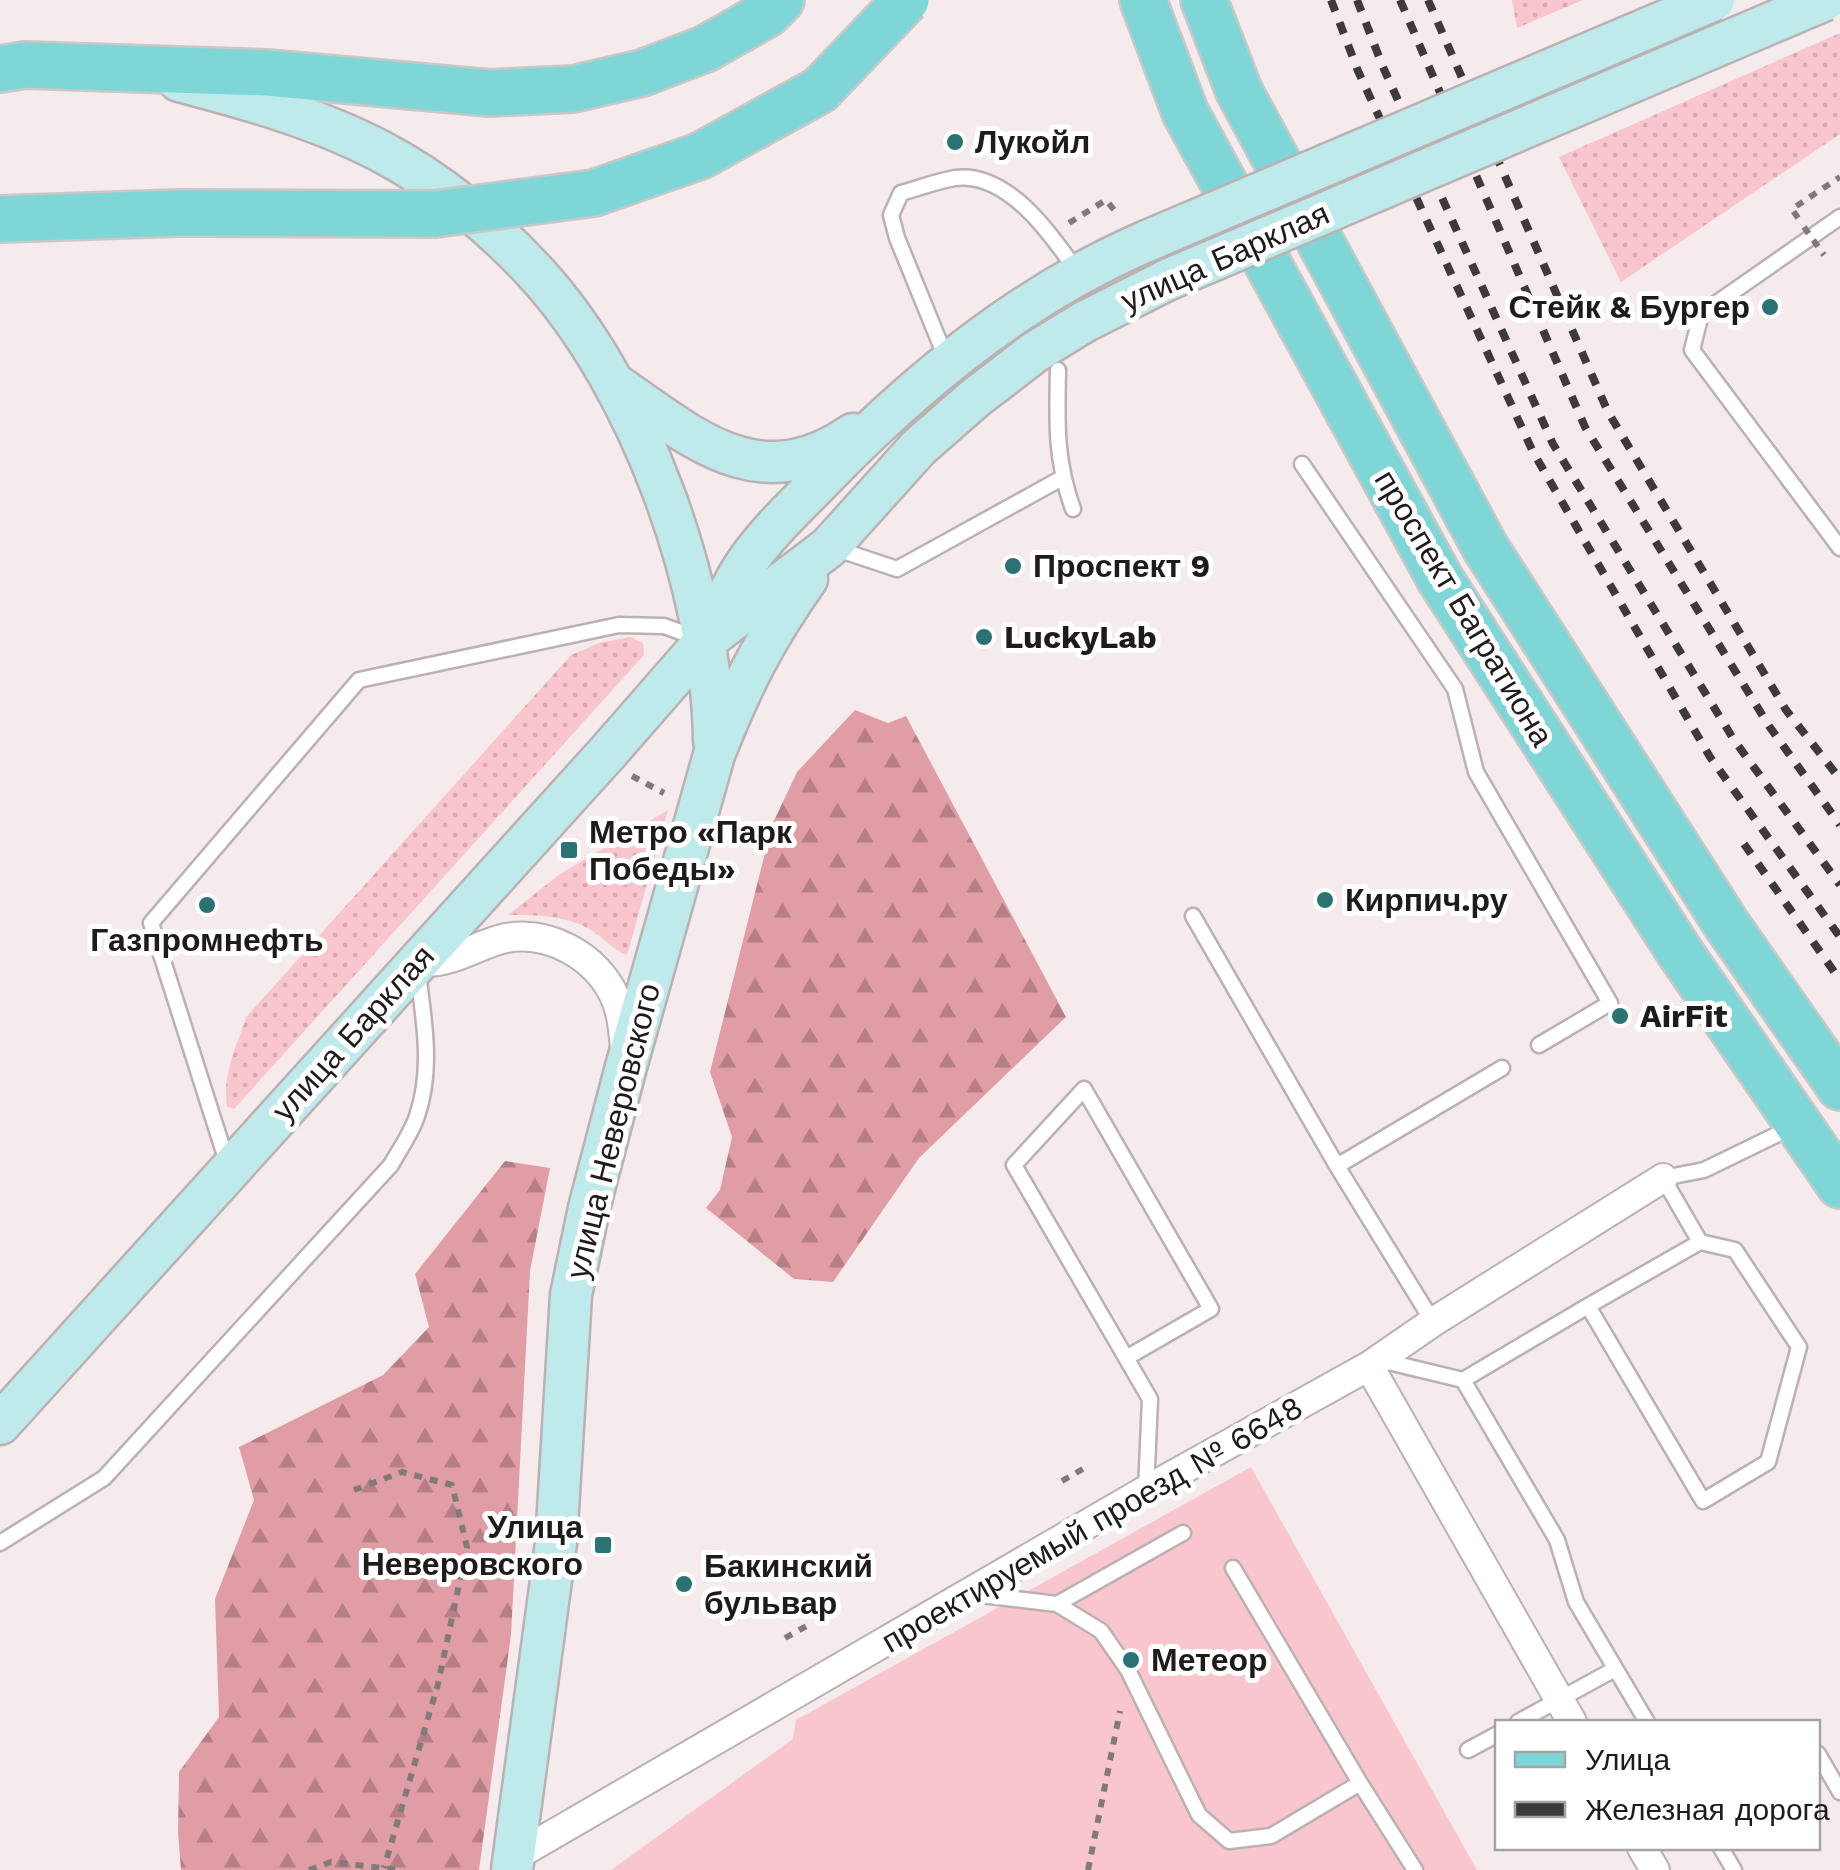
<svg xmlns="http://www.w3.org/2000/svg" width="1840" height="1870" font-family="'Work Sans',sans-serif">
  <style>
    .grass { fill: url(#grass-dots) }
    .forest { fill: url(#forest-firs) }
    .garden { fill: #f8c6cc }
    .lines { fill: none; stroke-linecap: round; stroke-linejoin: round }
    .lane-casing { stroke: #bcb1b2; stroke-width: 19 }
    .street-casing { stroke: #bcb1b2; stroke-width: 32 }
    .secondary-casing { stroke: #bcb1b2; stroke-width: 45 }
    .primary-casing { stroke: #c9c8c8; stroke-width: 50 }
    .path { stroke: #817a7b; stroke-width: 6; stroke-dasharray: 8 8; stroke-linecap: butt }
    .lane { stroke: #fff; stroke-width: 14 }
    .street { stroke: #fff; stroke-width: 28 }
    .secondary { stroke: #bfeaeb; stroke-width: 40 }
    .primary { stroke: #7fd6d6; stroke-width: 45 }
    .rail { stroke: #3f3a3a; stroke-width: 8; stroke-dasharray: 12 12; stroke-linecap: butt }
    .secondary-bridge-casing { stroke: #bcb1b2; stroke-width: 45; stroke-linecap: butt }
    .primary-bridge-casing { stroke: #c9c8c8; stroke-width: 50; stroke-linecap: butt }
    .path-bridge { stroke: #817a7b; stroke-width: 6; stroke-dasharray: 8 8; stroke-linecap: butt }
    .secondary-bridge { stroke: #bfeaeb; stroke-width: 40 }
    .primary-bridge { stroke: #7fd6d6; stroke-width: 45 }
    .poi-dot { fill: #297373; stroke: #fff; stroke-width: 4 }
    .labels { text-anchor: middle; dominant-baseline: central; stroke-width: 10; stroke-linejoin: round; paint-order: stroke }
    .poi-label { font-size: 32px; font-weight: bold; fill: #1f1b1b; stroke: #fff; text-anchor: start }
    .street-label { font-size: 32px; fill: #1f1b1b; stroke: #fff }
  </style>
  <defs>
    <pattern id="grass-dots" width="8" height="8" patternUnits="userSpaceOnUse" patternTransform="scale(2.5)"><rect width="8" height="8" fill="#f8c6cc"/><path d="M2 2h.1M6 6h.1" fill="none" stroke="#d4aaaf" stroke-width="1.8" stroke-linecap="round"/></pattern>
    <pattern id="forest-firs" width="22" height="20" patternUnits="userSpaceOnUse" patternTransform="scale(2.5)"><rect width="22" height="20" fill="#e19da5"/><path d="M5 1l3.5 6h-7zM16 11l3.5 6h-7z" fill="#b67f86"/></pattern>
  </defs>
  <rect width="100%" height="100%" fill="#f6ebec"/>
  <path class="grass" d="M 1512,0 L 1583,0 L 1517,28 Z
    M 1840,33 L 1840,134 L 1621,282 L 1559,157 Z
    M 630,637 L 643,643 L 644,655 L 234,1109 L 227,1106 C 222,1076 237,1044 247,1016 L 571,655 L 599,643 Z
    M 668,810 L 627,955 C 614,951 606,940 594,932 C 568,915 538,915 508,915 L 560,874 Z"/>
  <path class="forest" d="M 855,710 L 888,723 L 906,716 L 1066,1017 L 919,1158 L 833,1282 L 794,1279 L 706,1208 L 720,1190 L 732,1137 L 710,1072 L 772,825 L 797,772 Z
    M 505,1161 L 550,1168 L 530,1271 L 511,1635 L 479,1870 L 181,1870 L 178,1833 L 179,1772 L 219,1717 L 215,1599 L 254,1500 L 239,1447 L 383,1375 L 429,1327 L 415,1274 Z"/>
  <path class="garden" d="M 1251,1467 L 1477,1870 L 611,1870 L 793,1739 L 796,1720 Z"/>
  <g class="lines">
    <g class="lane-casing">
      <path id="lane" d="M 1840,217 L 1701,314 L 1692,350 L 1840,548
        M 946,358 L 897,238 L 891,215 L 901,193 C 919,188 937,181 955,178 C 1007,171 1051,234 1076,270
        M 1058,370 C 1057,422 1055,459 1073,509
        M 1302,464 L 1455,689 L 1476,772 L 1610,1003 L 1539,1045
        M 834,548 L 897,569 L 1062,478
        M 1193,916 L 1337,1166
        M 227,1162 L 151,923 L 359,680 L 619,625 L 664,626 L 700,639
        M 1588,1306 L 1700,1242 L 1663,1178 L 1704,1170 L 1776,1135
        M 1433,1322 L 1337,1166 L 1502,1068
        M 1126,1358 L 1211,1309 L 1084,1089 L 1014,1165 L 1150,1399 L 1146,1490
        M 1380,1360 L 1463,1380
        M 0,1543 L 104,1478 L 391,1165 C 400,1149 412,1132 417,1116 C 433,1070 424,1020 418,974
        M 1233,1568 L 1360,1783
        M 973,1594 L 1057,1604 L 1101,1631 L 1128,1670 L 1199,1815 L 1229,1841 L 1271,1836 L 1360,1783 L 1415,1870
        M 1057,1604 L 1183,1533
        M 1518,1722 L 1615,1669
        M 1647,1722 L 1576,1602 L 1557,1540 L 1463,1380 L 1588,1306 L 1703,1501 L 1768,1462 L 1799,1347 L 1735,1250 L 1700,1242
        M 1468,1750 L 1498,1734
        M 1818,1754 L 1840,1792
        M 1721,1848 L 1734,1870"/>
    </g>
    <g class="street-casing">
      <path id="street" d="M 417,963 C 427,962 438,962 447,959 C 467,954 486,942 506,938 C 549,930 595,956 614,995 C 622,1011 623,1030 625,1048
        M 1369,1366 L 1572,1722
        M 1642,1848 L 1655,1870
        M 514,1857 L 1146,1490 L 1369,1366 L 1433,1322 L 1663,1178"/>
    </g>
    <g class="secondary-casing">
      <path id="secondary" d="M 179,81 C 247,99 317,118 380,151 C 436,180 493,226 535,272 C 640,386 712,587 714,741
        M 615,384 C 693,438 759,499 853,434
        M 709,632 C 721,610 731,586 745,565 C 768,531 799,503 827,474 C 920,379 1024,294 1147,241
        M 0,1424 L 609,751 L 705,641 L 829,547 L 919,447 L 975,398 L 1035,352 L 1084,322 L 1167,280
        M 512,1870 L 556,1543 L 571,1295 L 589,1208 L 626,1067 L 714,755 C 741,686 764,640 807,579"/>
    </g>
    <g class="primary-casing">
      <path id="primary" d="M 1143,0 L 1185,112 L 1440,579 L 1681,954 L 1840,1185
        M 1204,0 L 1239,91 L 1485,547 L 1727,925 L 1840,1087
        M 0,69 L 25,65 L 267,73 L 490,93 L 573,89 L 642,73 L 705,49 L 767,14 L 781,0
        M 0,219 L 178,213"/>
    </g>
    <path class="path" d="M 1798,218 L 1792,209 L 1840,177
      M 1069,223 L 1106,200 L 1115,211 L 1120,211
      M 632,776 L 664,793
      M 1062,1481 L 1088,1466
      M 354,1490 L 402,1472 L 452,1485 L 467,1547 L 438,1684 L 384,1868
      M 785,1638 L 812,1623
      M 309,1870 L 331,1862 L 399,1870
      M 1088,1870 L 1120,1711"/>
    <use href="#lane" class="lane"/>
    <use href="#street" class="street"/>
    <use href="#secondary" class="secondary"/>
    <use href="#primary" class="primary"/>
    <path class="rail" d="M 1331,0 L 1358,71 L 1533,452 L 1710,757 L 1840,937
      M 1357,0 L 1383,67 L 1553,444 L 1734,740 L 1840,885
      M 1400,0 L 1585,427 L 1769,726 L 1840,825
      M 1428,0 L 1608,412 L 1786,710 L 1840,779
      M 1744,844 L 1840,980"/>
    <g class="secondary-bridge-casing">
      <path id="secondary-bridge" d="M 1147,241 L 1714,0
        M 1167,280 L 1825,0"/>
    </g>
    <g class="primary-bridge-casing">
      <path id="primary-bridge" d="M 178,213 L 435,214 L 594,193 L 700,156 L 820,90 L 906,0"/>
    </g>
    <path class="path-bridge" d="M 1804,227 L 1824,255"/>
    <use href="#secondary-bridge" class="secondary-bridge"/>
    <use href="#primary-bridge" class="primary-bridge"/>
  </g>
  <g class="poi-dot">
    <circle cx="955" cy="142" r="10"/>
    <circle cx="1770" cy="307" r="10"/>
    <circle cx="1013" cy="566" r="10"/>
    <circle cx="984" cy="637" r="10"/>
    <rect x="559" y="840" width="20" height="20" rx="5"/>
    <circle cx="1325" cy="900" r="10"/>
    <circle cx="207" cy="905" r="10"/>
    <circle cx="1620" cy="1016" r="10"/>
    <rect x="593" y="1535" width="20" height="20" rx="5"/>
    <circle cx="684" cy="1584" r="10"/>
    <circle cx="1131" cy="1660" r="10"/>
  </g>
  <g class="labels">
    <g class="poi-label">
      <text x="975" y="142">Лукойл</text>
      <text x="1750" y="307" text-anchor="end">Стейк &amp; Бургер</text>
      <text x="1033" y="566">Проспект 9</text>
      <text x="1004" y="637">LuckyLab</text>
      <text x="589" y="832">Метро «Парк<tspan x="589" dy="37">Победы»</tspan></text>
      <text x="1345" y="900">Кирпич.ру</text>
      <text x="207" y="940" text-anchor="middle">Газпромнефть</text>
      <text x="1640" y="1016">AirFit</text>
      <text x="583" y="1527" text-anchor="end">Улица<tspan x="583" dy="37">Неверовского</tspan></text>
      <text x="704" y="1566">Бакинский<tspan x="704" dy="37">бульвар</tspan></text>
      <text x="1151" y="1660">Метеор</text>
    </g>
    <g class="street-label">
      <text transform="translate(1225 257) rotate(-24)">улица Барклая</text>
      <text transform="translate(1464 608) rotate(59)">проспект Багратиона</text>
      <text transform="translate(353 1033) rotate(-48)">улица Барклая</text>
      <text transform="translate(613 1131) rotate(-76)">улица Неверовского</text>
      <text transform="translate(1092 1524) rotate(-30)">проектируемый проезд № 6648</text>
    </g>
  </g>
  <rect x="1495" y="1720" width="325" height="130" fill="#ffffff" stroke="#a5a4a4" stroke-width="2.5"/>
  <rect x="1515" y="1752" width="50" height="15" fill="#7fd6d6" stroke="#a5a4a4" stroke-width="2.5"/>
  <text x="1585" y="1770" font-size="30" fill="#1f1b1b">Улица</text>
  <rect x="1515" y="1802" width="50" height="15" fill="#3f3a3a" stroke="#a5a4a4" stroke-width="2.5"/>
  <text x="1585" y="1820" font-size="30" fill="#1f1b1b">Железная дорога</text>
</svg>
